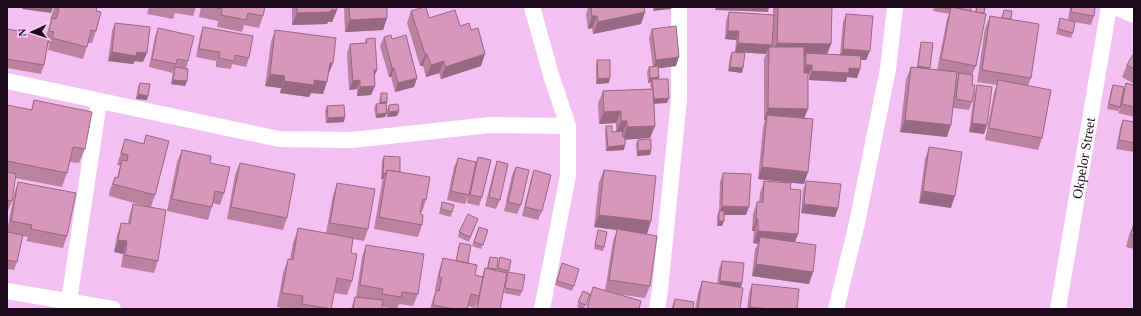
<svg xmlns="http://www.w3.org/2000/svg" width="1141" height="316" font-family="'Times New Roman',serif">
  <style>
    .lines { fill: none; stroke-linecap: round; stroke-linejoin: round }
    .street { stroke: #fff; stroke-width: 16 }
    .wall { fill: #ba81a0; fill-rule: evenodd }
    .shaded-wall { fill: #976982 }
    .building { fill: #d896ba; stroke: #976982 }
    .labels { text-anchor: middle; dominant-baseline: central; stroke-width: 4; stroke-linejoin: round; paint-order: stroke }
    .street-label { font-size: 14px; fill: #1c0a1d; stroke: #fbd1fb }
  </style>
  <rect width="100%" height="100%" fill="#f4c0f4"/>
  <g class="lines">
    <g class="street">
      <path d="M 532,7 L 551,75 L 568,126 L 568,176 L 542,309"/>
      <path d="M 1115,7 L 1134,15"/>
      <path d="M 7,81 L 279,139 L 352,140 L 490,125 L 568,126"/>
      <path d="M 7,291 L 113,309"/>
      <path d="M 69,301 L 99,102"/>
      <path d="M 657,309 L 660,290 L 679,99 L 679,7"/>
      <path d="M 836,309 L 857,223 L 888,69 L 895,7"/>
      <path id="s1" d="M 1058,309 L 1109,7"/>
    </g>
  </g>
  <path class="wall" d="M 54,7 L 97,7 L 96,11 L 96,31 L 92,43 L 88,43 L 83,59 L 48,50 L 49,44 L 48,43 L 44,65 L 41,74 L 7,68 L 7,29 L 46,36 L 51,20 L 50,20 Z
    M 148,7 L 196,7 L 193,16 L 175,13 L 173,19 L 147,14 L 149,7 Z
    M 201,7 L 265,7 L 263,16 L 259,28 L 244,25 L 242,32 L 217,27 L 218,21 L 199,17 Z
    M 292,7 L 337,7 L 337,10 L 332,22 L 328,22 L 327,24 L 292,25 Z
    M 344,7 L 387,7 L 387,18 L 383,30 L 345,32 Z
    M 588,7 L 644,7 L 645,12 L 641,24 L 593,34 L 592,28 L 588,29 L 586,15 Z
    M 773,7 L 832,7 L 831,44 L 827,54 L 840,55 L 843,22 L 846,14 L 866,60 L 861,60 L 860,69 L 857,78 L 847,77 L 846,82 L 809,80 L 809,74 L 808,74 L 804,119 L 804,184 L 758,179 L 763,127 L 765,120 L 764,120 L 764,59 L 766,54 L 735,52 L 736,40 L 725,39 L 726,21 L 729,12 L 773,15 ZM 773,26 L 772,47 L 771,47 L 772,45 Z
    M 934,7 L 955,7 L 955,8 L 957,8 L 957,7 L 971,7 L 971,11 L 975,12 L 976,7 L 985,7 L 976,66 L 972,75 L 972,102 L 969,110 L 953,108 L 947,137 L 900,132 L 906,79 L 911,67 L 917,67 L 920,46 L 921,42 L 930,69 L 937,70 L 947,19 L 949,14 L 933,11 ZM 957,75 L 958,75 L 956,82 Z
    M 1070,7 L 1095,7 L 1094,16 L 1091,25 L 1074,22 L 1073,33 L 1071,38 L 1056,34 L 1060,18 L 1068,20 Z
    M 1004,10 L 1011,19 L 1031,78 L 1028,86 L 1042,138 L 1038,150 L 985,140 L 994,93 L 997,85 L 977,82 L 985,28 L 990,16 L 1001,18 Z
    M 411,11 L 429,18 L 460,26 L 481,66 L 441,79 L 439,73 L 426,77 L 423,66 L 420,66 L 407,23 Z
    M 115,23 L 143,62 L 135,61 L 133,64 L 108,61 L 112,31 Z
    M 203,27 L 249,58 L 246,67 L 232,64 L 231,69 L 216,67 L 216,61 L 196,57 L 200,36 Z
    M 158,28 L 188,61 L 186,69 L 185,86 L 171,84 L 173,72 L 175,68 L 173,73 L 149,67 L 155,37 Z
    M 652,29 L 676,66 L 658,68 L 659,77 L 658,79 L 669,98 L 667,103 L 654,103 L 655,126 L 650,138 L 625,139 L 624,150 L 606,151 L 605,131 L 606,126 L 612,132 L 616,132 L 616,123 L 599,124 L 598,103 L 603,91 L 651,89 L 650,84 L 651,82 L 648,83 L 647,72 L 649,67 L 653,67 L 649,38 Z
    M 275,30 L 333,63 L 328,75 L 323,94 L 311,93 L 309,97 L 280,93 L 281,88 L 265,86 L 271,42 Z
    M 384,37 L 392,39 L 417,78 L 414,87 L 395,92 L 391,77 L 389,77 L 380,46 Z
    M 366,39 L 377,70 L 374,77 L 375,86 L 371,95 L 357,96 L 357,89 L 349,90 L 347,53 L 350,44 L 365,43 Z
    M 732,52 L 742,73 L 728,71 L 730,57 Z
    M 1134,53 L 1134,84 L 1122,77 L 1127,65 Z
    M 597,60 L 609,83 L 596,84 L 596,65 Z
    M 140,83 L 147,100 L 136,99 L 138,87 Z
    M 1126,83 L 1134,85 L 1134,117 L 1118,113 L 1120,108 L 1118,111 L 1107,109 L 1111,90 L 1113,85 L 1123,92 Z
    M 977,85 L 987,125 L 984,134 L 969,132 L 974,94 Z
    M 381,93 L 387,102 L 386,104 L 387,113 L 385,117 L 376,118 L 374,109 L 376,104 L 379,104 L 380,97 Z
    M 34,100 L 85,149 L 79,163 L 70,162 L 67,173 L 62,187 L 15,178 L 12,201 L 7,213 L 7,105 L 31,110 Z
    M 389,105 L 399,111 L 397,116 L 387,117 L 387,110 Z
    M 327,106 L 344,122 L 326,123 L 325,111 Z
    M 1123,120 L 1134,122 L 1134,152 L 1116,149 L 1120,128 Z
    M 146,135 L 155,195 L 151,207 L 158,261 L 154,273 L 121,267 L 123,254 L 114,252 L 117,235 L 121,223 L 128,224 L 129,217 L 133,204 L 149,207 L 109,196 L 110,189 L 115,177 L 117,178 L 120,166 L 117,165 L 125,139 L 143,144 Z
    M 638,140 L 651,150 L 650,155 L 637,156 L 636,144 Z
    M 929,147 L 951,208 L 919,203 L 925,159 Z
    M 182,150 L 224,193 L 220,205 L 213,203 L 208,220 L 167,211 L 177,162 Z
    M 384,156 L 400,172 L 426,200 L 422,212 L 420,212 L 420,214 L 422,225 L 418,237 L 374,229 L 382,182 L 383,179 L 381,179 L 382,161 Z
    M 478,157 L 482,197 L 479,206 L 467,203 L 475,166 Z
    M 458,158 L 469,195 L 465,204 L 447,200 L 454,167 Z
    M 497,161 L 500,200 L 496,209 L 485,206 L 494,170 Z
    M 240,163 L 287,218 L 283,230 L 227,219 L 235,175 Z
    M 516,167 L 521,205 L 517,214 L 504,211 L 512,175 Z
    M 534,170 L 542,211 L 538,220 L 522,216 L 531,179 Z
    M 604,170 L 647,234 L 636,232 L 650,286 L 645,298 L 616,294 L 639,309 L 586,309 L 593,287 L 605,290 L 613,241 L 617,230 L 594,227 L 599,182 Z
    M 723,173 L 746,215 L 724,215 L 722,226 L 717,226 L 717,216 L 719,211 L 720,182 Z
    M 764,181 L 790,189 L 798,234 L 795,242 L 809,284 L 752,276 L 755,249 L 758,244 L 753,243 L 754,231 L 752,231 L 753,214 L 757,202 L 759,202 L 760,193 Z
    M 806,181 L 838,208 L 835,217 L 801,213 L 803,190 Z
    M 18,182 L 67,236 L 63,248 L 26,241 L 28,237 L 22,236 L 17,262 L 14,270 L 7,269 L 7,236 L 8,233 L 7,233 L 7,231 L 14,194 Z
    M 337,183 L 368,229 L 364,241 L 353,239 L 351,253 L 352,281 L 347,295 L 334,293 L 331,309 L 288,309 L 277,307 L 283,273 L 288,259 L 290,259 L 293,243 L 298,228 L 326,233 L 333,195 Z
    M 442,202 L 452,212 L 451,217 L 439,214 Z
    M 478,219 L 469,242 L 458,237 L 459,232 Z
    M 1134,223 L 1134,249 L 1126,247 L 1129,235 Z
    M 479,227 L 488,230 L 481,249 L 472,246 Z
    M 598,230 L 604,247 L 603,251 L 594,249 L 597,235 Z
    M 460,243 L 468,263 L 475,275 L 482,277 L 485,268 L 487,269 L 488,262 L 490,257 L 496,271 L 497,271 L 500,257 L 509,271 L 507,275 L 506,275 L 500,309 L 476,309 L 477,301 L 475,308 L 468,306 L 467,309 L 430,309 L 432,302 L 436,290 L 437,290 L 435,289 L 439,270 L 443,258 L 456,261 L 458,248 Z
    M 366,245 L 418,294 L 413,306 L 399,304 L 397,309 L 382,307 L 382,309 L 351,309 L 355,297 L 356,297 L 362,257 Z
    M 722,261 L 742,283 L 741,288 L 740,309 L 695,309 L 698,293 L 702,281 L 717,284 L 719,269 Z
    M 562,263 L 574,286 L 572,291 L 555,285 Z
    M 508,272 L 522,291 L 520,296 L 504,293 L 507,276 Z
    M 752,284 L 797,309 L 747,309 L 749,293 Z
    M 583,291 L 590,294 L 584,309 L 582,309 L 577,307 Z
    M 675,299 L 693,309 L 671,309 Z"/>
  <path class="shaded-wall" d="M 23,7 L 53,7 L 51,13 L 22,9 Z
    M 654,7 L 672,7 L 671,9 L 653,11 Z
    M 716,7 L 769,7 L 768,12 L 715,10 Z
    M 331,10 L 337,10 L 332,22 L 328,22 L 327,24 L 292,25 L 297,13 Z
    M 645,12 L 641,24 L 593,34 L 598,22 Z
    M 592,16 L 597,16 L 592,28 L 588,29 Z
    M 387,18 L 383,30 L 345,32 L 350,20 Z
    M 728,31 L 739,31 L 736,40 L 725,39 Z
    M 738,43 L 772,45 L 769,54 L 769,47 L 766,54 L 735,52 Z
    M 777,43 L 831,44 L 826,57 L 806,53 L 805,56 L 772,55 Z
    M 843,49 L 870,51 L 866,60 L 840,58 Z
    M 112,52 L 137,52 L 147,53 L 143,62 L 135,61 L 133,64 L 108,61 Z
    M 425,54 L 427,54 L 423,66 L 420,66 Z
    M 485,54 L 481,66 L 441,79 L 445,67 Z
    M 679,57 L 676,66 L 653,69 L 656,60 Z
    M 444,61 L 439,73 L 426,77 L 431,65 Z
    M 330,63 L 333,63 L 328,75 L 325,75 Z
    M 806,65 L 812,65 L 809,74 L 803,74 Z
    M 918,66 L 930,68 L 928,73 L 916,71 Z
    M 730,67 L 743,68 L 742,73 L 728,71 Z
    M 392,68 L 394,68 L 391,77 L 389,77 Z
    M 849,68 L 860,69 L 857,78 L 847,77 L 846,82 L 809,80 L 812,71 Z
    M 374,70 L 377,70 L 373,79 Z
    M 270,74 L 285,76 L 281,88 L 265,86 Z
    M 659,77 L 657,82 L 652,79 L 651,82 L 648,83 L 650,78 Z
    M 417,78 L 414,87 L 395,92 L 398,83 Z
    M 610,78 L 609,83 L 596,84 L 598,79 Z
    M 173,80 L 187,81 L 185,86 L 171,84 Z
    M 314,80 L 327,82 L 323,94 L 311,93 L 309,97 L 280,93 L 284,81 Z
    M 360,80 L 357,89 L 349,90 L 353,81 Z
    M 375,86 L 371,95 L 357,96 L 360,87 Z
    M 138,94 L 148,96 L 147,100 L 136,99 Z
    M 669,98 L 667,103 L 652,104 L 653,99 Z
    M 381,102 L 387,102 L 385,107 L 379,106 Z
    M 768,108 L 808,109 L 803,121 L 767,115 L 765,120 L 764,120 Z
    M 399,111 L 397,116 L 387,117 L 389,112 Z
    M 621,111 L 616,123 L 599,124 L 604,112 Z
    M 387,113 L 385,117 L 376,118 L 377,114 Z
    M 345,117 L 344,122 L 326,123 L 328,118 Z
    M 905,120 L 951,125 L 947,137 L 900,132 Z
    M 621,121 L 627,121 L 623,133 L 616,134 Z
    M 972,123 L 987,125 L 984,134 L 969,132 Z
    M 655,126 L 650,138 L 623,140 L 627,127 Z
    M 625,145 L 624,150 L 606,151 L 608,147 Z
    M 651,150 L 650,155 L 637,156 L 638,151 Z
    M 762,167 L 808,172 L 804,184 L 758,179 Z
    M 383,174 L 385,174 L 383,179 L 381,179 Z
    M 923,191 L 955,196 L 951,208 L 919,203 Z
    M 804,204 L 838,208 L 835,217 L 801,213 Z
    M 722,206 L 749,207 L 746,215 L 719,215 Z
    M 599,215 L 651,221 L 647,234 L 594,227 Z
    M 756,219 L 758,219 L 754,231 L 752,231 Z
    M 719,221 L 724,221 L 722,226 L 717,226 Z
    M 758,231 L 798,234 L 793,246 L 760,237 L 758,244 L 753,243 Z
    M 118,240 L 127,241 L 123,254 L 114,252 Z
    M 756,264 L 813,272 L 809,284 L 752,276 Z
    M 488,268 L 497,269 L 495,273 L 486,272 Z
    M 720,281 L 742,283 L 739,292 L 717,290 Z
    M 750,307 L 771,309 L 749,309 Z"/>
  <path class="building" d="M 55,7 L 97,7 L 96,11 L 101,12 L 96,31 L 91,30 L 87,47 L 52,38 L 54,32 L 49,31 L 52,18 L 56,19 L 59,9 L 55,8 Z
    M 213,7 L 265,7 L 263,16 L 248,13 L 246,20 L 221,15 L 222,9 Z
    M 297,7 L 337,7 L 337,10 L 331,10 L 331,12 L 297,13 Z
    M 349,7 L 387,7 L 387,18 L 350,20 Z
    M 424,7 L 426,7 L 429,18 L 455,10 L 460,26 L 469,23 L 471,30 L 478,28 L 485,54 L 445,67 L 444,61 L 431,65 L 427,54 L 425,54 L 411,11 Z
    M 591,7 L 644,7 L 645,12 L 598,22 L 597,16 L 592,16 Z
    M 778,7 L 832,7 L 831,44 L 777,43 Z
    M 938,7 L 955,7 L 955,8 L 951,7 L 951,9 Z
    M 951,7 L 986,14 L 976,66 L 941,59 Z
    M 958,7 L 971,7 L 971,11 L 958,8 Z
    M 977,7 L 985,7 L 984,13 L 976,12 Z
    M 1072,7 L 1095,7 L 1094,16 L 1071,12 Z
    M 1004,10 L 1012,11 L 1011,19 L 1002,18 Z
    M 729,12 L 774,15 L 772,45 L 738,43 L 739,31 L 728,31 Z
    M 846,14 L 873,16 L 870,51 L 843,49 Z
    M 990,16 L 1039,24 L 1031,78 L 982,70 Z
    M 1060,18 L 1075,22 L 1073,33 L 1058,29 Z
    M 115,23 L 150,27 L 147,53 L 137,52 L 136,56 L 112,52 Z
    M 676,26 L 679,57 L 656,60 L 652,29 Z
    M 203,27 L 253,36 L 249,58 L 235,55 L 234,61 L 219,58 L 220,52 L 199,49 Z
    M 158,28 L 194,36 L 188,61 L 177,59 L 176,64 L 152,59 Z
    M 7,29 L 49,36 L 44,65 L 7,59 Z
    M 275,30 L 336,38 L 333,63 L 330,63 L 327,82 L 314,80 L 314,85 L 284,81 L 285,76 L 270,74 Z
    M 391,35 L 392,39 L 406,35 L 417,78 L 398,83 L 394,68 L 392,68 L 384,37 Z
    M 375,38 L 377,70 L 374,70 L 375,86 L 360,87 L 360,80 L 353,81 L 350,44 L 367,43 L 366,39 Z
    M 921,42 L 933,43 L 930,68 L 918,66 Z
    M 769,47 L 804,47 L 804,73 L 808,73 L 808,109 L 768,108 Z
    M 732,52 L 745,53 L 743,68 L 730,67 Z
    M 806,53 L 861,56 L 860,69 L 849,68 L 849,73 L 812,71 L 812,65 L 806,65 Z
    M 1134,53 L 1134,69 L 1127,65 Z
    M 597,60 L 610,60 L 610,78 L 598,79 Z
    M 658,66 L 659,77 L 650,78 L 649,67 Z
    M 175,67 L 188,69 L 187,81 L 173,80 Z
    M 911,67 L 957,72 L 951,125 L 905,120 Z
    M 959,73 L 973,75 L 972,85 L 975,85 L 972,102 L 956,99 Z
    M 652,79 L 668,79 L 669,98 L 654,99 Z
    M 998,80 L 1051,90 L 1042,138 L 989,128 Z
    M 140,83 L 150,84 L 148,96 L 138,94 Z
    M 1126,83 L 1134,85 L 1134,107 L 1122,104 Z
    M 977,85 L 992,87 L 987,125 L 972,123 Z
    M 1113,85 L 1124,87 L 1120,107 L 1109,104 Z
    M 653,89 L 655,126 L 627,127 L 627,121 L 621,121 L 621,111 L 604,112 L 603,91 Z
    M 381,93 L 387,93 L 387,102 L 381,102 Z
    M 34,100 L 92,112 L 85,149 L 73,147 L 67,173 L 7,161 L 7,105 L 32,110 Z
    M 386,103 L 387,113 L 377,114 L 376,104 Z
    M 398,104 L 399,111 L 389,112 L 389,105 Z
    M 344,105 L 345,117 L 328,118 L 327,106 Z
    M 767,115 L 813,119 L 808,172 L 762,167 Z
    M 1123,120 L 1134,122 L 1134,143 L 1119,140 Z
    M 606,126 L 612,126 L 612,132 L 622,131 L 623,137 L 625,137 L 625,145 L 608,147 Z
    M 146,135 L 169,141 L 155,195 L 113,184 L 115,177 L 118,178 L 122,160 L 127,161 L 128,155 L 121,153 L 125,139 L 144,144 Z
    M 651,139 L 651,150 L 638,151 L 638,140 Z
    M 929,147 L 962,152 L 955,196 L 923,191 Z
    M 182,150 L 211,156 L 210,163 L 230,167 L 224,193 L 215,191 L 212,207 L 172,199 Z
    M 384,156 L 400,157 L 400,172 L 387,170 L 385,174 L 383,174 Z
    M 478,157 L 491,160 L 482,197 L 470,195 Z
    M 458,158 L 476,162 L 469,195 L 451,191 Z
    M 497,161 L 508,164 L 500,200 L 489,197 Z
    M 240,163 L 295,174 L 287,218 L 231,207 Z
    M 516,167 L 529,170 L 521,205 L 508,202 Z
    M 387,170 L 430,177 L 426,200 L 423,199 L 420,214 L 423,215 L 422,225 L 379,217 Z
    M 534,170 L 551,175 L 542,211 L 525,207 Z
    M 604,170 L 656,176 L 651,221 L 599,215 Z
    M 7,172 L 16,174 L 12,201 L 7,200 Z
    M 723,173 L 751,174 L 749,207 L 722,206 Z
    M 764,181 L 791,183 L 790,189 L 801,190 L 798,234 L 758,231 L 758,219 L 756,219 L 757,202 L 763,202 Z
    M 806,181 L 841,184 L 838,208 L 804,204 Z
    M 18,182 L 76,193 L 67,236 L 31,229 L 32,225 L 11,221 Z
    M 337,183 L 375,189 L 368,229 L 330,223 Z
    M 442,202 L 454,205 L 452,212 L 441,209 Z
    M 133,204 L 166,210 L 158,261 L 125,255 L 127,241 L 118,240 L 121,223 L 130,224 Z
    M 719,211 L 724,211 L 724,221 L 719,221 Z
    M 468,214 L 478,219 L 470,237 L 459,232 Z
    M 1134,223 L 1134,236 L 1131,235 Z
    M 479,227 L 488,230 L 483,245 L 474,242 Z
    M 298,228 L 353,238 L 351,253 L 357,254 L 352,281 L 337,278 L 331,309 L 302,304 L 303,296 L 282,293 L 288,259 L 293,260 Z
    M 617,229 L 657,236 L 650,286 L 609,280 Z
    M 598,230 L 607,232 L 604,247 L 595,245 Z
    M 8,232 L 23,235 L 17,262 L 7,260 L 7,239 Z
    M 760,237 L 816,245 L 813,272 L 756,264 Z
    M 460,243 L 471,245 L 468,263 L 456,261 Z
    M 366,245 L 424,254 L 418,294 L 402,292 L 401,297 L 382,294 L 383,289 L 360,285 Z
    M 490,257 L 498,258 L 497,269 L 488,268 Z
    M 500,257 L 511,260 L 509,271 L 498,268 Z
    M 443,258 L 477,265 L 475,275 L 483,277 L 479,296 L 471,294 L 467,309 L 454,309 L 433,305 L 436,290 L 439,291 L 442,278 L 439,277 Z
    M 722,261 L 744,263 L 742,283 L 720,281 Z
    M 562,263 L 579,269 L 574,286 L 557,281 Z
    M 485,268 L 507,273 L 500,309 L 477,309 Z
    M 508,272 L 525,275 L 522,291 L 505,288 Z
    M 702,281 L 743,288 L 740,309 L 698,309 Z
    M 752,284 L 799,289 L 797,309 L 771,309 L 750,307 Z
    M 593,287 L 641,301 L 639,309 L 587,309 Z
    M 583,291 L 590,294 L 586,305 L 578,302 Z
    M 355,297 L 383,300 L 382,309 L 353,309 Z
    M 675,299 L 694,302 L 693,309 L 673,309 Z"/>
  <g class="labels">
    <g class="street-label">
      <text stroke="none"><textPath href="#s1" startOffset="153">Okpelor Street</textPath></text>
    </g>
  </g>
  <rect width="1141" height="316" fill="none" stroke="#1c0a1d" stroke-width="16"/>
  <g transform="translate(32 32) rotate(267)" stroke="#fbd1fb" stroke-width="3" paint-order="stroke">
  <path d="M0-3L7 15L0 10L-7 15Z" fill="#1c0a1d"/>
  <text y="-6" font-size="11" font-weight="bold" text-anchor="middle" fill="#1c0a1d">N</text>
  </g>
</svg>
